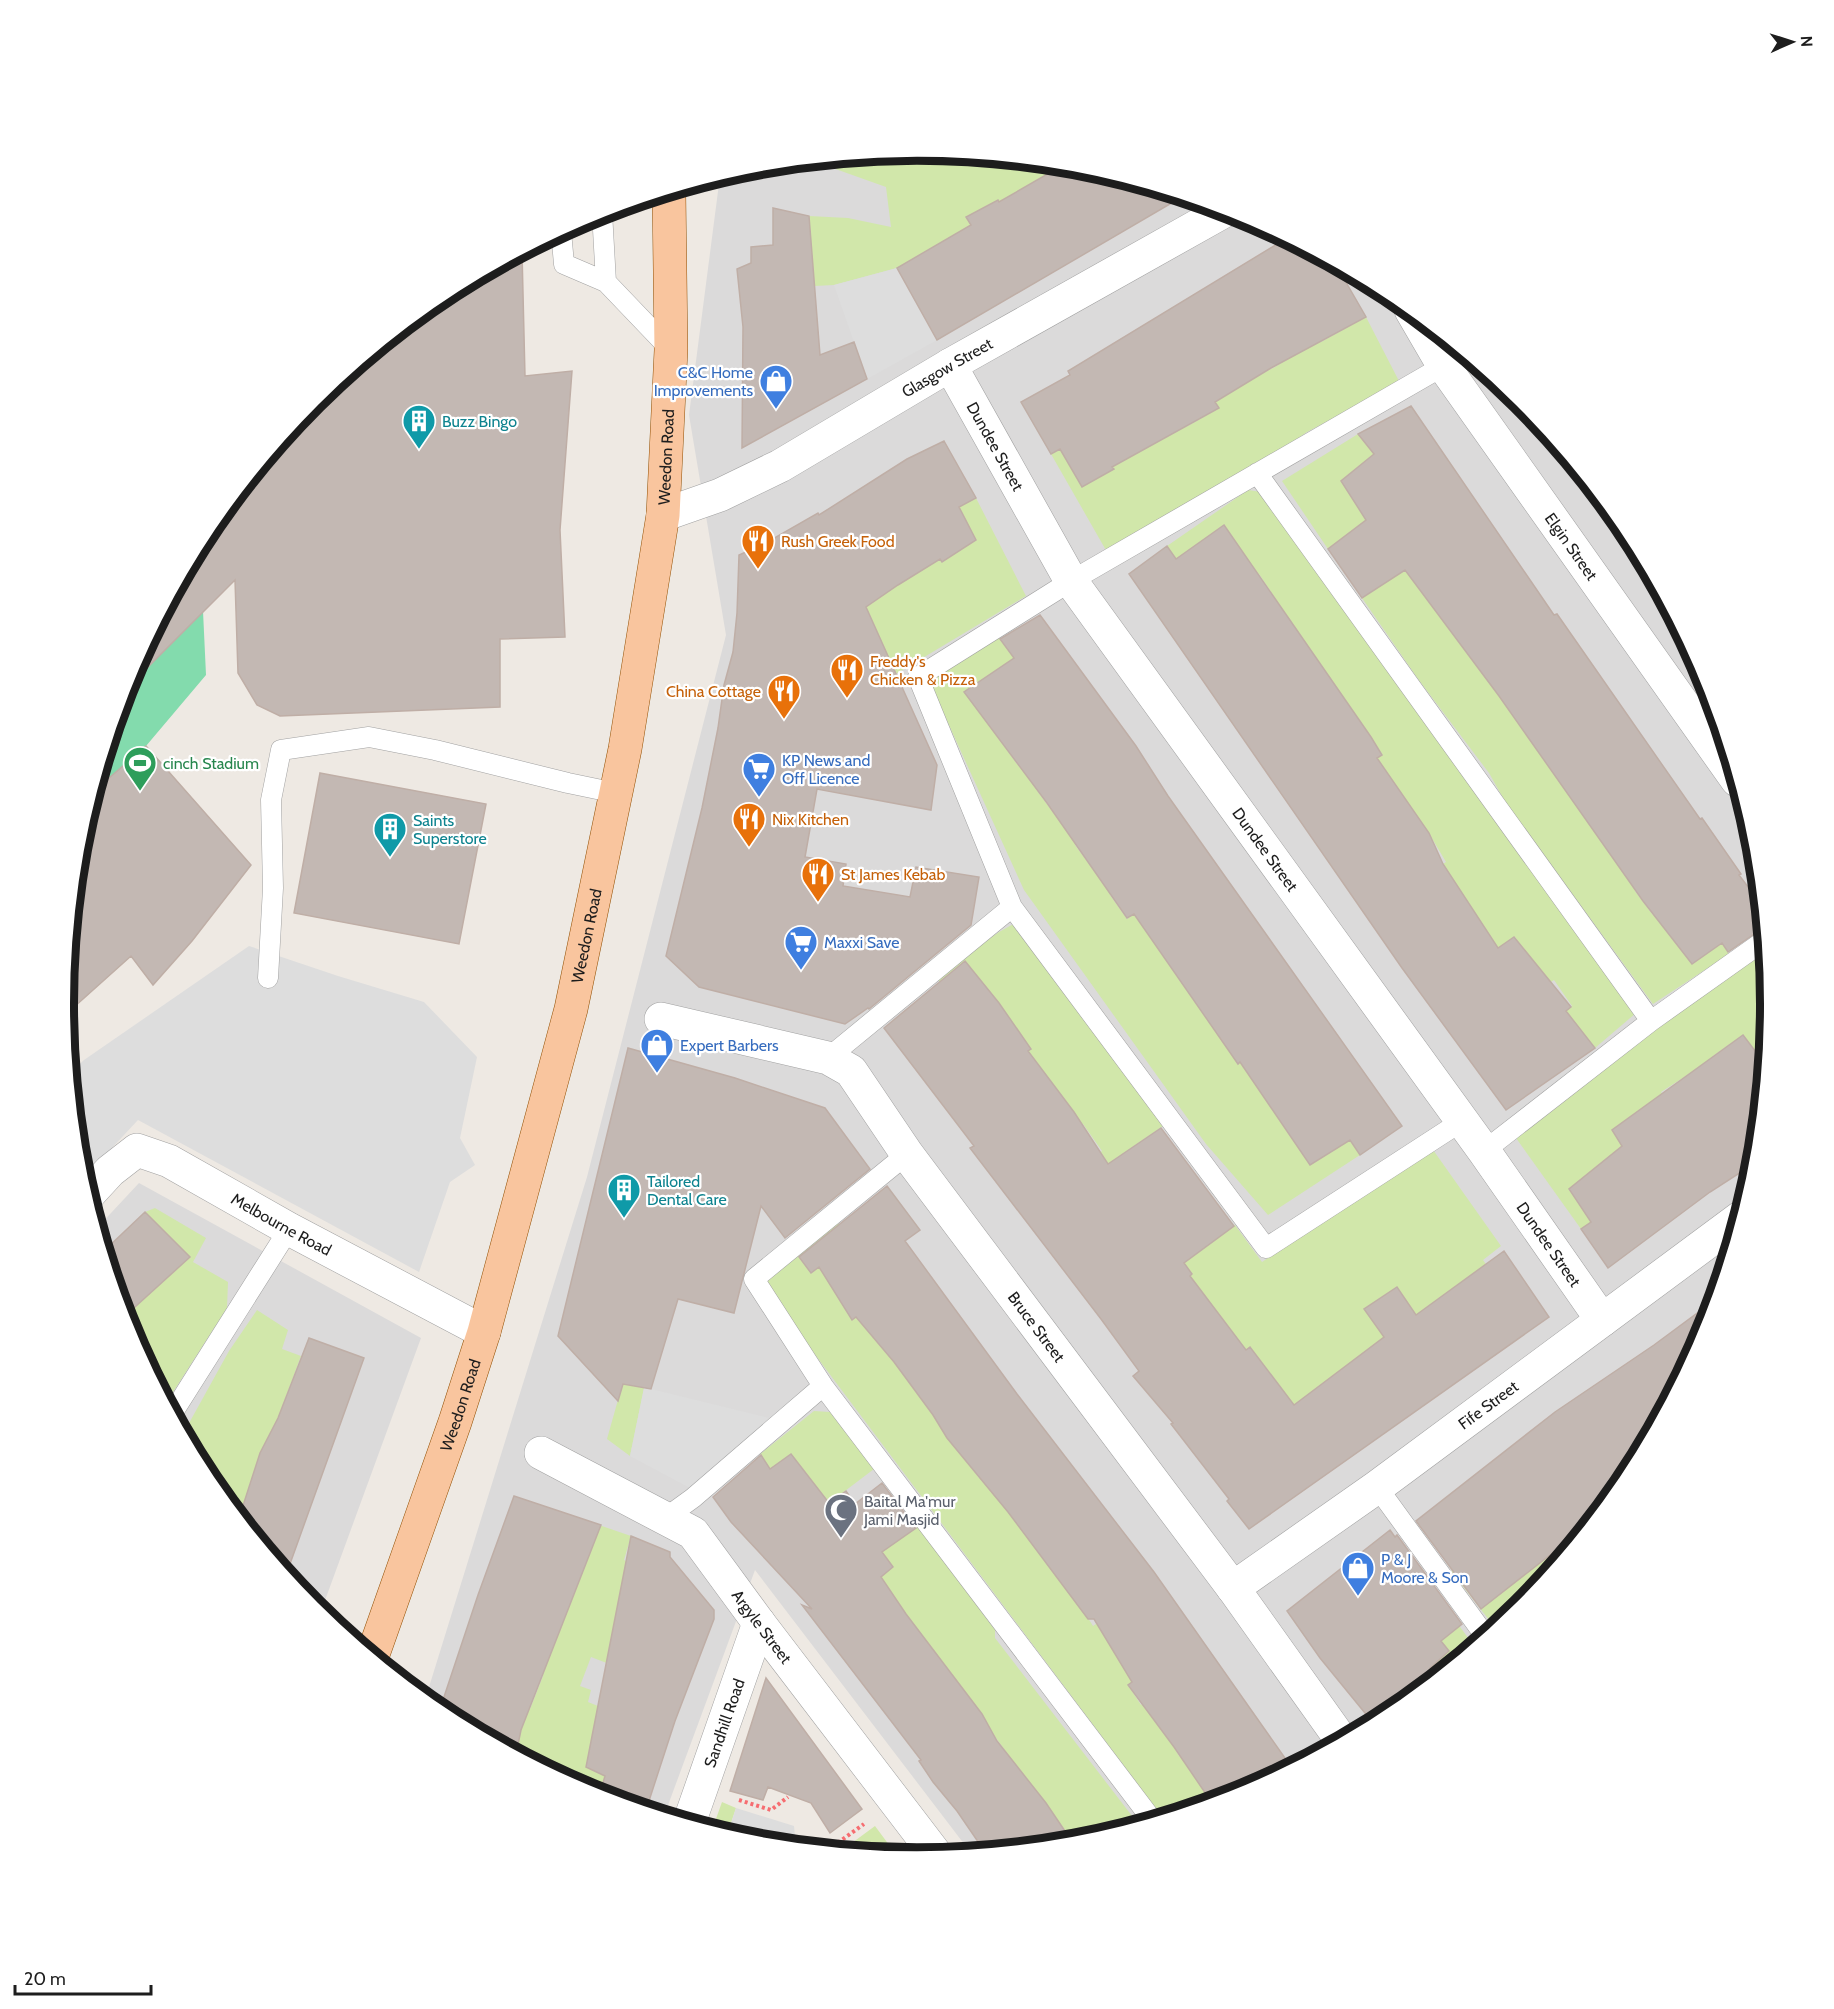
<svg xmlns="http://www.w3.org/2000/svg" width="1834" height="2009" font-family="Cabin,sans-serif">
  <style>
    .residential { fill: #dbdada }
    .grass { fill: #d1e7aa }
    .pitch { fill: #83dbad }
    .parking { fill: #ddd }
    .building { fill: #c3b8b3; stroke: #bfaea6; stroke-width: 1.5 }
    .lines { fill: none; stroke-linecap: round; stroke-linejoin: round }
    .service-casing { stroke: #a1a1a1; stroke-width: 21 }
    .minor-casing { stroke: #a1a1a1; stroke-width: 34 }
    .primary-casing { stroke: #925004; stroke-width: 34 }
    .path { stroke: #f66d71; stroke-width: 4; stroke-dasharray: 3 3; stroke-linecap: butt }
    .service { stroke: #fff; stroke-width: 20 }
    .minor { stroke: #fff; stroke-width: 33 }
    .primary { stroke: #f9c59e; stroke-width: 33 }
    .labels { text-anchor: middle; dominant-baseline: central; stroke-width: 4.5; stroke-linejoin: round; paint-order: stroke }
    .street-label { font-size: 16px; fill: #1d1d1d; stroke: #fff }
    .shop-label { font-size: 16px; fill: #366cbe; stroke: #fff; text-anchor: start }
    .culture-label { font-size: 16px; fill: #0d838f; stroke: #fff; text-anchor: start }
    .food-label { font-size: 16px; fill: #c56008; stroke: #fff; text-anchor: start }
    .leisure-label { font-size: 16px; fill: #27864d; stroke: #fff; text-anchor: start }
    .worship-label { font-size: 16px; fill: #5b616d; stroke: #fff; text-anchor: start }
    .rim { fill: none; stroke: #1d1d1d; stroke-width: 8 }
  </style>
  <rect width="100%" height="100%" fill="#eee9e3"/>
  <path class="residential" d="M 917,151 L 1084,167 L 1244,216 L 1392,295 L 1521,401 L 1627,530 L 1706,678 L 1755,838 L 1771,1005 L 1755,1171 L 1706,1332 L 1627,1479 L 1521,1609 L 1391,1715 L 1243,1794 L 1083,1842 L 971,1853 L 755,1570 L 664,1816 L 590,1793 L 442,1714 L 425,1700 L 587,1177 L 726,635 L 689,415 L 720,176 L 751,167 Z
    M 139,1183 L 421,1338 L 320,1614 L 313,1608 L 207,1479 L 128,1331 L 97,1228 Z"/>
  <path class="grass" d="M 917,151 L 1075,166 L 1090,194 L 1018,234 L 998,200 L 967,218 L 988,256 L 948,242 L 931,248 L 897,268 L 834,285 L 814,286 L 809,216 L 848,218 L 891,227 L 886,187 L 813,161 Z
    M 1306,317 L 1321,342 L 1366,317 L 1400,383 L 1307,432 L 1279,452 L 1107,552 L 1051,454 L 1060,449 L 1082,487 L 1114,469 L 1094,435 L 1165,393 L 1186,427 L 1219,408 L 1200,376 C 1230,376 1262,381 1286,359 C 1293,352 1301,327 1306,317 Z
    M 1358,434 L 1374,454 L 1341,481 L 1360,509 L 1434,609 L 1465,587 L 1508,708 L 1609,852 L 1619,866 L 1665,869 L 1635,891 L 1653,915 L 1683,893 L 1671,937 L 1692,964 L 1722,943 L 1729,954 L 1653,1004 L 1507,805 L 1489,773 L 1418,679 L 1362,598 L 1392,578 L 1372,550 L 1343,571 L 1340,565 L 1359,526 L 1328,549 L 1282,481 Z
    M 1248,490 L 1268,493 L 1636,1013 L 1595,1048 L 1584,1034 L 1523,1044 L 1572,1006 L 1554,980 L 1495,1018 L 1522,948 L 1515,937 L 1461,972 L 1403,890 L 1446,862 L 1430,835 L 1334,788 L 1382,754 L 1366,730 L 1227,632 L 1275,598 L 1259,574 L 1210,608 L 1240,549 L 1224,525 L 1176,559 L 1167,546 Z
    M 976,498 L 1026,596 L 896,674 L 858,607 L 920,530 L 942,562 L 975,540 L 959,507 Z
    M 995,632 L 1014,658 L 966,691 L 1017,764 L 1066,730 L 1086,758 L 1038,792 L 1055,815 L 1103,781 L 1123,811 L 1075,845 L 1092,868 L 1141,835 L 1158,861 L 1110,895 L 1127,919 L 1175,884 L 1152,939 L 1160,952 L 1238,1063 L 1279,1033 L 1294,1141 L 1310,1165 L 1350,1140 L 1360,1155 L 1268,1215 L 1206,1144 L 1024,890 L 927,677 Z
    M 1017,922 L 1163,1126 L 1086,1179 L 1080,1169 L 1102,1151 L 1083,1124 L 1057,1141 L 935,976 L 999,932 Z
    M 1765,949 L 1771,1005 L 1765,1064 L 1743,1035 L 1713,1056 L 1745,1103 L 1692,1072 L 1661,1092 L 1696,1143 L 1641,1109 L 1612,1130 L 1647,1184 L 1583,1178 L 1569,1189 L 1591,1222 L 1581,1229 L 1511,1131 Z
    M 1431,1147 L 1501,1246 L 1483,1260 L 1503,1289 L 1433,1340 L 1397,1287 L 1380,1299 L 1403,1362 L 1366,1351 L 1339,1371 L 1278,1484 L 1270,1373 L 1250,1347 L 1202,1383 L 1171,1292 L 1192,1274 L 1184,1263 L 1235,1225 L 1262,1262 Z
    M 155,1208 L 206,1238 L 193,1262 L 228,1282 L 227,1308 L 166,1403 L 128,1331 L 124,1317 L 188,1255 L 145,1212 Z
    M 833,1216 L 840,1226 L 800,1258 L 811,1273 L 825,1262 L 852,1320 L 863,1312 L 979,1478 L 995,1468 L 1093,1626 L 1109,1615 L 1147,1669 L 1128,1685 L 1141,1705 L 1160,1690 L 1174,1747 L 1179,1756 L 1223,1776 L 1204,1792 L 1211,1803 L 1163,1818 L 792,1324 L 764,1279 Z
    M 257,1310 L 288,1330 L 282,1349 L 301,1356 L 278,1418 L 260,1453 L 239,1518 L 207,1479 L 183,1434 L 229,1351 Z
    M 623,1382 L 644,1388 L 630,1456 L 607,1439 Z
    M 814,1411 L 830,1412 L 874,1469 L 808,1519 L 815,1486 L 791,1454 L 770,1469 L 760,1454 Z
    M 1594,1519 L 1521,1609 L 1496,1629 L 1451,1571 L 1462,1563 Z
    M 596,1524 L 631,1536 L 624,1560 L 646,1570 L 638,1675 L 591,1657 L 580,1686 L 591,1690 L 588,1702 L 625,1717 L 601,1790 L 556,1775 L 516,1754 L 518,1741 L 505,1697 L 530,1709 L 543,1676 L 514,1667 Z
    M 918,1526 L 995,1630 L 995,1638 L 1139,1825 L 1083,1842 L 1073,1843 L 1026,1777 L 1009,1790 L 1007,1753 L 885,1587 L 862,1593 L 893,1567 L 882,1552 Z
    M 1444,1605 L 1474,1646 L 1437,1677 L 1430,1668 L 1448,1652 L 1432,1630 Z
    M 722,1802 L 736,1808 L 727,1835 L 712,1830 Z
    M 875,1826 L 898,1857 L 841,1851 Z"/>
  <path class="pitch" d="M 197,549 L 203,611 L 206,675 L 146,746 L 251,865 L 192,941 L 153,985 L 131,956 L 64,1016 L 63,1004 L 79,838 L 128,677 Z"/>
  <path class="parking" d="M 897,268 L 937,340 L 867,379 L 834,285 Z
    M 249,946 L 338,976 L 424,1002 L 477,1057 L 460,1138 L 475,1165 L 450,1182 L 419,1272 L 138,1120 L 82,1180 L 79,1171 L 70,1073 L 84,1060 Z
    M 644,1388 L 651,1389 L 769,1418 L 690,1488 L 630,1456 Z
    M 736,1808 L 794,1826 L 796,1847 L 750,1842 L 727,1835 Z"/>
  <path class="building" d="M 1063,165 L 1084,167 L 1182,197 L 937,340 L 897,268 L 971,225 L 966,217 L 998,200 L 999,202 Z
    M 773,208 L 809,216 L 820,355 L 854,342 L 867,379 L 742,448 L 743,327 L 737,269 L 751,263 L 751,247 L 773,245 Z
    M 1287,238 L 1336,265 L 1366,317 L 1271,368 L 1215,402 L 1219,408 L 1112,467 L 1114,469 L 1082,487 L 1060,449 L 1051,454 L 1021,402 L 1070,375 L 1068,371 Z
    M 522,252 L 525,376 L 572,371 L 560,530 L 565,637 L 500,639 L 500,707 L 280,716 L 257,705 L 238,673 L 235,580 L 140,675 L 132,669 L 207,530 L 313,400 L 443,294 Z
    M 1411,406 L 1554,615 L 1557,614 L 1700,819 L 1702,818 L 1741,874 L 1739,875 L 1761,904 L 1763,928 L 1728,952 L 1722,943 L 1692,964 L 1643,901 L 1499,696 L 1405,570 L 1362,598 L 1328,549 L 1366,520 L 1341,481 L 1374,454 L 1358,434 Z
    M 944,441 L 976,498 L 959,507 L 976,540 L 942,562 L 940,559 L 898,585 L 866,607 L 937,765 L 931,810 L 817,789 L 805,857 L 846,864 L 843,886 L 910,897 L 916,867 L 979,877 L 971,925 L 869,1009 L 868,1008 L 845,1024 L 699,987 L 666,956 L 702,808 L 718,728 L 724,685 L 733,652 L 737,613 L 739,555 L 762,545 L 818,513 L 819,515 L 907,459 Z
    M 1224,525 L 1371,737 L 1382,755 L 1377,758 L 1429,833 L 1443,864 L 1498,948 L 1514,937 L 1571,1007 L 1566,1011 L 1595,1048 L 1506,1110 L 1402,968 L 1129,574 L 1167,546 L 1176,559 Z
    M 1040,615 L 1136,746 L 1168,796 L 1402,1126 L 1360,1155 L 1350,1140 L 1310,1165 L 1240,1062 L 1238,1064 L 1134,914 L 1127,918 L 1047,803 L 964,692 L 1014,658 L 1000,639 Z
    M 146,746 L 251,865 L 192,941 L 153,985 L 131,956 L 64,1016 L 63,1004 L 79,838 L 93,792 Z
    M 320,773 L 486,804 L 459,944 L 294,913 Z
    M 965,961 L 999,1003 L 1031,1049 L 1028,1051 L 1074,1112 L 1108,1164 L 1161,1128 L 1234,1226 L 1184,1263 L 1192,1274 L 1190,1276 L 1246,1350 L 1250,1347 L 1294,1405 L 1384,1337 L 1364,1309 L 1397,1287 L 1416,1315 L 1504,1251 L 1549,1317 L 1249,1529 L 1227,1501 L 1229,1499 L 1171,1424 L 1173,1423 L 1133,1376 L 1139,1371 L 1101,1319 L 970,1148 L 974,1146 L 884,1028 Z
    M 1743,1035 L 1765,1064 L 1755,1163 L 1710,1192 L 1608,1268 L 1581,1229 L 1591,1222 L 1569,1189 L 1622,1146 L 1612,1130 Z
    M 628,1048 L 735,1078 L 825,1108 L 870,1169 L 785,1238 L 761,1206 L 734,1313 L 678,1299 L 651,1389 L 623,1384 L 618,1401 L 558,1336 Z
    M 887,1186 L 920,1230 L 905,1241 L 1017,1394 L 1154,1572 L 1292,1768 L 1243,1794 L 1221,1800 L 1210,1800 L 1174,1747 L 1128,1685 L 1132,1682 L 1094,1619 L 1088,1619 L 1008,1512 L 947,1438 L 933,1415 L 894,1362 L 856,1317 L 852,1320 L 819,1267 L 811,1273 L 799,1257 Z
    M 145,1212 L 190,1257 L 124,1317 L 104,1251 Z
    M 1715,1300 L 1706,1332 L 1627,1479 L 1591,1523 L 1481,1609 L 1416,1521 L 1555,1412 L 1654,1345 Z
    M 309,1338 L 364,1358 L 286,1575 L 239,1518 L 260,1453 L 278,1418 Z
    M 791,1454 L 829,1503 L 846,1491 L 855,1504 L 882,1483 L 916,1528 L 882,1552 L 893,1567 L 881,1577 L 906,1614 L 982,1714 L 997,1741 L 1046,1803 L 1073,1843 L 985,1852 L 957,1811 L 933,1782 L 919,1761 L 921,1760 L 802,1605 L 812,1609 L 731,1522 L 713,1497 L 761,1455 L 770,1469 Z
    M 514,1496 L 601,1525 L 521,1730 L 516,1754 L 439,1712 L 478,1595 Z
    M 1390,1530 L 1395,1537 L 1397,1535 L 1462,1624 L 1441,1641 L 1449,1651 L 1430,1668 L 1437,1677 L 1391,1715 L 1374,1724 L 1320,1658 L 1287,1611 Z
    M 631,1536 L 670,1552 L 670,1557 L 714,1610 L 714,1619 L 675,1721 L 646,1810 L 599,1796 L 605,1776 L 586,1767 Z
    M 766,1678 L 862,1809 L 830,1833 L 811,1803 L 768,1787 L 763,1800 L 730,1791 Z"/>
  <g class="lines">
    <g class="service-casing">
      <path id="service" d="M 602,212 L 606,282
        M 561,231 L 564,264 L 606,282 L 671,350
        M 1257,473 L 1651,1021
        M 268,978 L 273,888 L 271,800 L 281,750 L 369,737 L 435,750 L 568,783 L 616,793
        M 828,1058 L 1012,907
        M 1462,1121 L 1266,1248 L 1012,907 L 918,677 L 1071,581 L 1464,354
        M 1484,1151 L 1651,1021 L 1765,940
        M 907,1154 L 754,1279 L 823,1386 L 1153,1821
        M 172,1414 L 289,1229
        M 1377,1487 L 1486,1637
        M 664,1519 L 693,1498 L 823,1386"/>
    </g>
    <g class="minor-casing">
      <g id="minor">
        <path id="s1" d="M 1411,310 L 1443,365 L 1737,780"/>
        <path id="s2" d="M 950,365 L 1071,581 L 1484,1151 L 1602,1320"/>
        <path id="s3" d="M 663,515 L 720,495 L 780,466 L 950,365 L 1226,210"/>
        <path id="s4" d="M 661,1019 L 828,1058 L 851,1071 L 907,1154 L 1233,1588 L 1342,1741"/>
        <path id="s5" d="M 87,1196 L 110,1171 L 137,1150 L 169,1161 L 289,1229 L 484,1332"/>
        <path id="s6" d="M 541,1453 L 693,1533 L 759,1623 L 937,1856"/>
        <path id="s7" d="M 1233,1588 L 1377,1487 L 1740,1218"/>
        <path id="s8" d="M 689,1823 L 759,1623"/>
      </g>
    </g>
    <g class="primary-casing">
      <g id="primary">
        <path id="s9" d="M 372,1657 L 455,1422 L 484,1332 L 571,1009 L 625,749 L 663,515 L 671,350 L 669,192"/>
      </g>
    </g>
    <path class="path" d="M 739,1800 L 771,1810 L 788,1797
      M 828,1850 L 864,1824"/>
    <use href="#service" class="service"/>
    <use href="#minor" class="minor"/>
    <use href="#primary" class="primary"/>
  </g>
  <defs>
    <g id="shop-pin" transform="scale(1.725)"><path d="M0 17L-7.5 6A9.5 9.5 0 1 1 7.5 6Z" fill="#3f7fe0" stroke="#fff"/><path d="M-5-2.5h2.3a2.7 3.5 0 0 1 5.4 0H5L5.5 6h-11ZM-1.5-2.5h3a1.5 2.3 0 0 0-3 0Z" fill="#fff"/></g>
    <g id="building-pin" transform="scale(1.725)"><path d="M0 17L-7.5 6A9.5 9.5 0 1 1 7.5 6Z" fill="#0f9aa8" stroke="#fff"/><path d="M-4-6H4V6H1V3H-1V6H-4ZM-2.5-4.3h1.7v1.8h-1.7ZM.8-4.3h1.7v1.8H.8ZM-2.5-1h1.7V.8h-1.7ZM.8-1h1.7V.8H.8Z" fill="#fff"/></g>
    <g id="restaurant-pin" transform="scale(1.725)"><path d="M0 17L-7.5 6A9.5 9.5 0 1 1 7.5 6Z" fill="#e8710a" stroke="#fff"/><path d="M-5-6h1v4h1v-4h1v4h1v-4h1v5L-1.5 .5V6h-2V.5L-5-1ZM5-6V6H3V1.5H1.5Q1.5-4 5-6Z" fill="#fff"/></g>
    <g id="stadium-pin" transform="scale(1.725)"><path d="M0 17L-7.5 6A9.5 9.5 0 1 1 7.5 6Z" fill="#2e9e5b" stroke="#fff"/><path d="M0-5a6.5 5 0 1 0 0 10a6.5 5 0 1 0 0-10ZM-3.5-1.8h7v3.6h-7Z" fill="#fff"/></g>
    <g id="supermarket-pin" transform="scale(1.725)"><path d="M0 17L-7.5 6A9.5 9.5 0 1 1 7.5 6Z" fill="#3f7fe0" stroke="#fff"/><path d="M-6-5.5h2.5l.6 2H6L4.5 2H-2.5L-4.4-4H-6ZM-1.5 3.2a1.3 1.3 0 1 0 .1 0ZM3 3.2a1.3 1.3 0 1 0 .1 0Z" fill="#fff"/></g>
    <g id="mosque-pin" transform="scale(1.725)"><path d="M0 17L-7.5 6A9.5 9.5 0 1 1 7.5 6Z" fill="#6b7280" stroke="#fff"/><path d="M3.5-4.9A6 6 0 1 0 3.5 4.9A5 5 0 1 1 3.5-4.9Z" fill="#fff"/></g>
  </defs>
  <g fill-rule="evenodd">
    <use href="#shop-pin" x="776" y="381"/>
    <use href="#building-pin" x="419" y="421"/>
    <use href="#restaurant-pin" x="758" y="541"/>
    <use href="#restaurant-pin" x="847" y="670"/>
    <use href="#restaurant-pin" x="784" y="691"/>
    <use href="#stadium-pin" x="140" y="763"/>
    <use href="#supermarket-pin" x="759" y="769"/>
    <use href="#restaurant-pin" x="749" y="819"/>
    <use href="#building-pin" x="390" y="829"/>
    <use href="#restaurant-pin" x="818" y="874"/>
    <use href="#supermarket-pin" x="801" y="942"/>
    <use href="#shop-pin" x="657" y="1045"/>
    <use href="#building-pin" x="624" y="1190"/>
    <use href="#mosque-pin" x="841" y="1510"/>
    <use href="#shop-pin" x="1358" y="1568"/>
  </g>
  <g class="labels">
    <g class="street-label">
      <text stroke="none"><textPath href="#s3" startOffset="321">Glasgow Street</textPath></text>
      <text stroke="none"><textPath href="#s2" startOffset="93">Dundee Street</textPath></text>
      <text stroke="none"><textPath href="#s9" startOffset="1239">Weedon Road</textPath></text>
      <text stroke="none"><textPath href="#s1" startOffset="286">Elgin Street</textPath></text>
      <text stroke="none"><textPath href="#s2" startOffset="579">Dundee Street</textPath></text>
      <text stroke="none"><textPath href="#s9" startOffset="753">Weedon Road</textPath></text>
      <text stroke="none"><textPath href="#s5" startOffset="231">Melbourne Road</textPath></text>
      <text stroke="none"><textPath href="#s2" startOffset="1065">Dundee Street</textPath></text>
      <text stroke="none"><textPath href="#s4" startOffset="514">Bruce Street</textPath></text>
      <text stroke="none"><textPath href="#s7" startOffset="314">Fife Street</textPath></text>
      <text stroke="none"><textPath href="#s9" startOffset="267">Weedon Road</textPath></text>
      <text stroke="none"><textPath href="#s6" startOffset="288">Argyle Street</textPath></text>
      <text stroke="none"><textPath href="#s8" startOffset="106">Sandhill Road</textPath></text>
    </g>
    <g class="shop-label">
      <text x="753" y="372" text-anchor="end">C&amp;C Home<tspan x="753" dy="18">Improvements</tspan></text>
      <text x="782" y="760">KP News and<tspan x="782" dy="18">Off Licence</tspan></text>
      <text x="824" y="942">Maxxi Save</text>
      <text x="680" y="1045">Expert Barbers</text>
      <text x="1381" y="1559">P &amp; J<tspan x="1381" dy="18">Moore &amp; Son</tspan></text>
    </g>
    <g class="culture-label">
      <text x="442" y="421">Buzz Bingo</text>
      <text x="413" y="820">Saints<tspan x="413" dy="18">Superstore</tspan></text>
      <text x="647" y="1181">Tailored<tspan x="647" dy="18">Dental Care</tspan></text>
    </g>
    <g class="food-label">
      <text x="781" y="541">Rush Greek Food</text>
      <text x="870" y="661">Freddy's<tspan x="870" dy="18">Chicken &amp; Pizza</tspan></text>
      <text x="761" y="691" text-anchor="end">China Cottage</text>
      <text x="772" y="819">Nix Kitchen</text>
      <text x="841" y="874">St James Kebab</text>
    </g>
    <g class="leisure-label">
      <text x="163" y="763">cinch Stadium</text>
    </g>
    <g class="worship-label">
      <text x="864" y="1501">Baital Ma'mur<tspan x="864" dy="18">Jami Masjid</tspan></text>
    </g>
  </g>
  <path d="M0 0H1834V2009H0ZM74 1004a843 843 0 1 1 1686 0a843 843 0 1 1-1686 0Z" fill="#fff" fill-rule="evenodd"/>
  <path class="rim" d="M74 1004a843 843 0 1 1 1686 0a843 843 0 1 1-1686 0Z"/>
  <g transform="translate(1792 42) rotate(87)" stroke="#ffffff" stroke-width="4.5" paint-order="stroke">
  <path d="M0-4.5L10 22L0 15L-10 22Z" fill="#1d1d1d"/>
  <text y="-9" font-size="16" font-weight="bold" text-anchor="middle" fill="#1d1d1d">N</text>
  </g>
  <path d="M15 1985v9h136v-9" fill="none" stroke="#1d1d1d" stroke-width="3"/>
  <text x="24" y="1985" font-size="18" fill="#1d1d1d" stroke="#ffffff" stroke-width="4.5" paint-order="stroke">20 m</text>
</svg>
